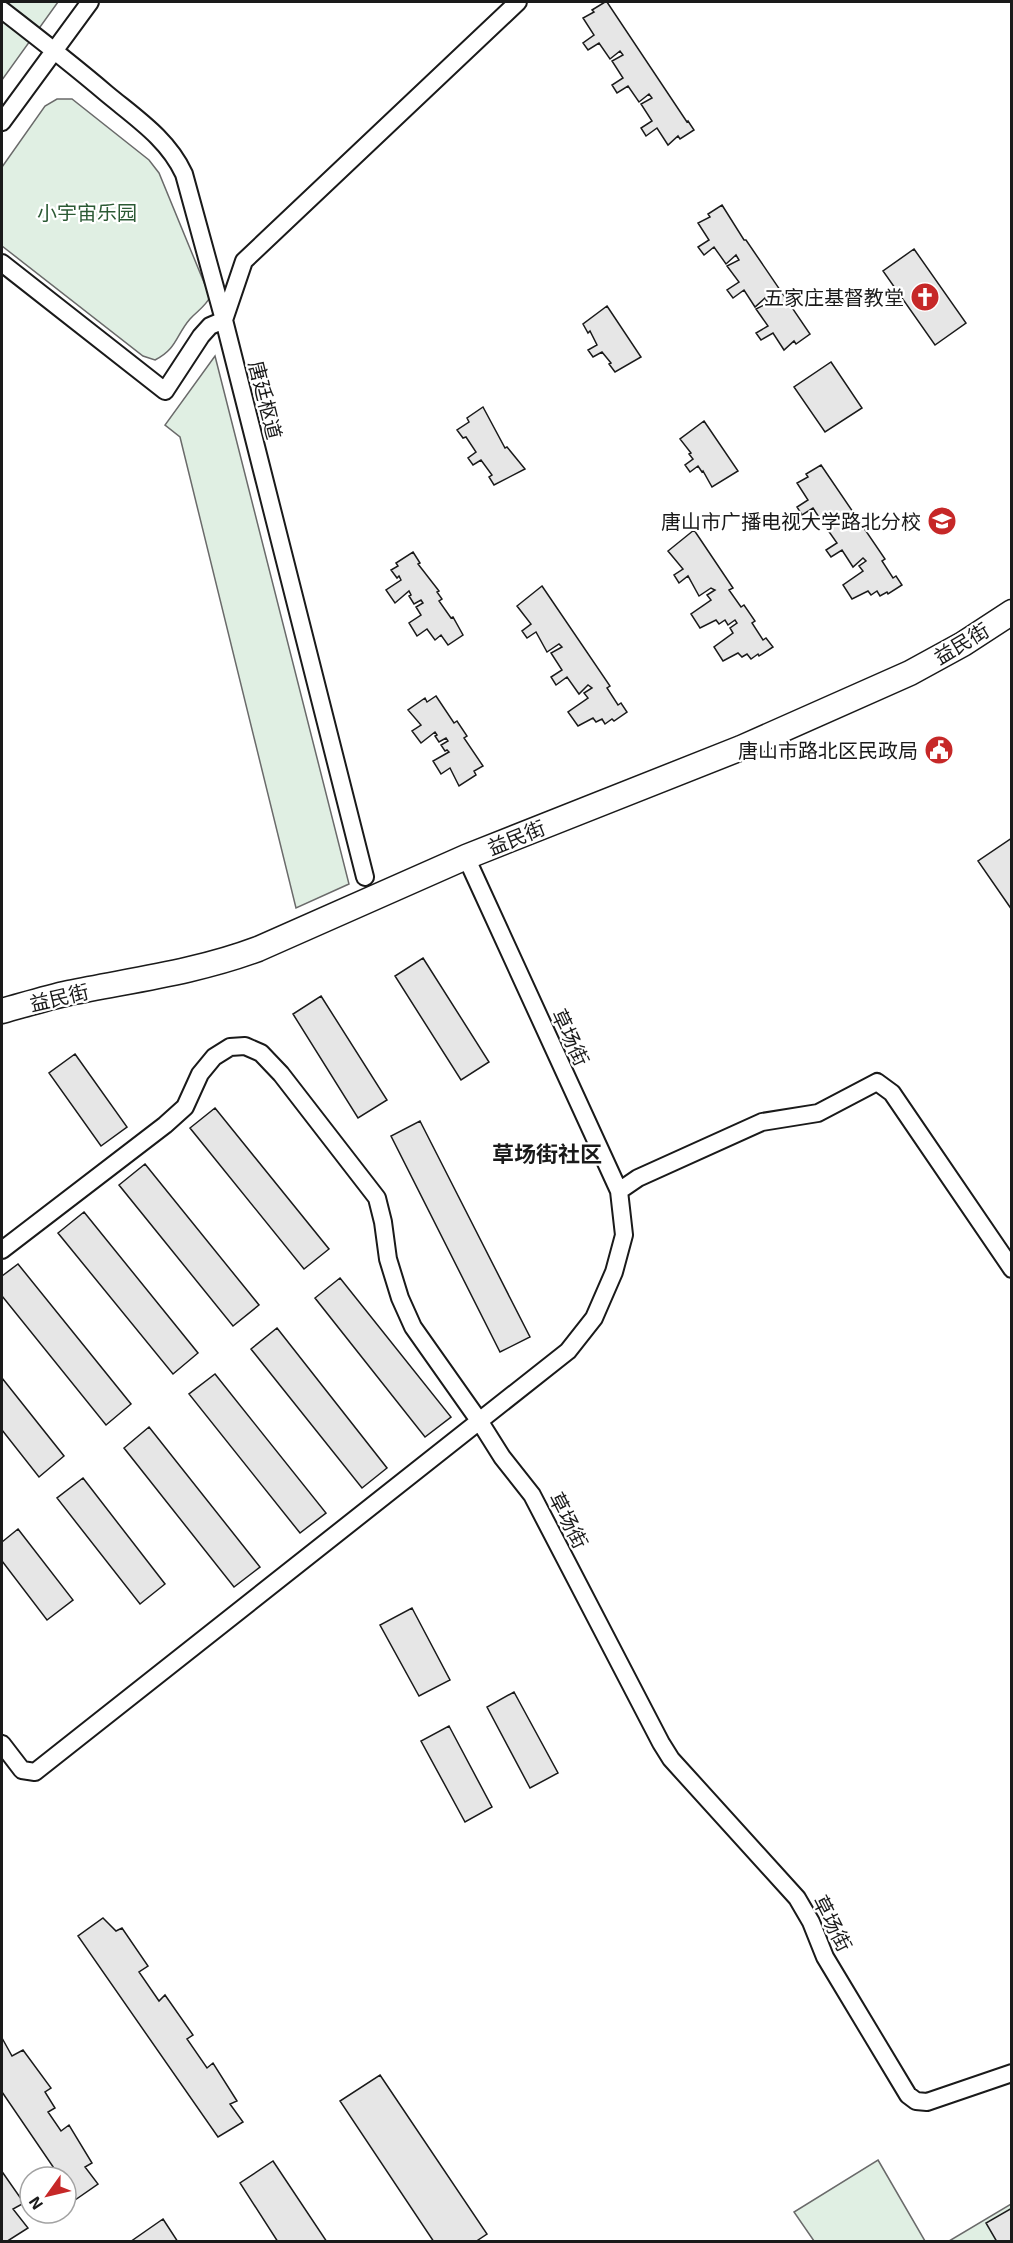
<svg xmlns="http://www.w3.org/2000/svg" width="1013" height="2243" font-family="'Exo 2','Noto Sans SC',sans-serif">
  <style>
    .green { fill: #e0efe3; stroke: #6a6a6a; stroke-width: 1.5 }
    .building { fill: #e6e6e6; stroke: #1a1a1a; stroke-width: 1.5 }
    .lines { fill: none; stroke-linecap: round; stroke-linejoin: round }
    .street-casing { stroke: #1a1a1a; stroke-width: 20 }
    .secondary-casing { stroke: #1a1a1a; stroke-width: 27 }
    .street { stroke: #fff; stroke-width: 16 }
    .secondary { stroke: #fff; stroke-width: 24 }
    .labels { text-anchor: middle; dominant-baseline: central; stroke-width: 4.5; stroke-linejoin: round; paint-order: stroke }
    .park-label { font-size: 20px; fill: #2b5a34; stroke: #fff }
    .poi-label { font-size: 20px; fill: #1a1a1a; stroke: #fff; text-anchor: end }
    .street-label { font-size: 20px; fill: #1a1a1a; stroke: #fff }
    .quarter-label { font-size: 22px; font-weight: bold; fill: #1a1a1a; stroke: #fff }
  </style>
  <rect width="100%" height="100%" fill="#fff"/>
  <path class="green" d="M 2,2 L 58,2 L 2,80 Z
    M 57,99 L 72,99 L 149,160 L 159,173 L 210,297 C 205,307 197,311 190,319 C 176,335 177,349 155,360 L 143,356 L 2,246 L 2,167 L 45,106 Z
    M 215,356 L 349,884 L 296,908 L 180,437 L 165,425 Z
    M 878,2160 L 925,2241 L 814,2241 L 794,2212 Z
    M 1011,2204 L 1011,2241 L 949,2241 Z"/>
  <path class="building" d="M 605,2 L 607,2 L 687,122 L 688,121 L 694,130 L 680,139 L 678,136 L 668,145 L 657,128 L 646,136 L 641,128 L 652,121 L 641,104 L 652,98 L 649,94 L 639,102 L 628,86 L 617,93 L 612,85 L 623,78 L 612,61 L 623,55 L 620,51 L 610,59 L 599,43 L 588,50 L 583,43 L 594,35 L 583,18 L 594,12 L 592,10 Z
    M 722,205 L 744,240 L 746,240 L 810,334 L 796,344 L 794,341 L 784,350 L 773,333 L 761,340 L 756,333 L 768,326 L 756,309 L 768,303 L 765,298 L 755,307 L 744,290 L 733,298 L 727,290 L 739,282 L 727,266 L 739,260 L 736,255 L 726,264 L 714,247 L 704,255 L 698,247 L 709,240 L 698,223 L 710,217 L 708,214 Z
    M 914,249 L 966,323 L 935,345 L 883,271 Z
    M 607,306 L 641,357 L 615,372 L 609,364 L 611,363 L 602,352 L 593,357 L 588,350 L 597,345 L 590,331 L 588,333 L 583,324 Z
    M 831,362 L 862,408 L 825,432 L 794,387 Z
    M 483,407 L 505,448 L 507,447 L 525,469 L 494,485 L 489,477 L 492,475 L 481,460 L 473,465 L 468,458 L 476,452 L 466,437 L 463,438 L 457,430 L 469,422 L 467,418 Z
    M 704,421 L 738,471 L 712,487 L 703,471 L 702,472 L 698,466 L 690,472 L 685,465 L 693,459 L 689,454 L 691,453 L 680,439 Z
    M 821,465 L 885,559 L 882,561 L 893,578 L 896,576 L 902,585 L 888,594 L 887,592 L 880,596 L 877,591 L 871,595 L 868,591 L 852,599 L 843,585 L 863,571 L 859,566 L 866,561 L 863,558 L 853,567 L 842,550 L 831,557 L 826,550 L 837,543 L 825,526 L 837,520 L 834,516 L 824,525 L 813,508 L 802,515 L 797,507 L 808,500 L 797,483 L 808,477 L 806,474 Z
    M 694,530 L 733,588 L 729,590 L 741,607 L 744,605 L 755,621 L 752,623 L 763,640 L 766,638 L 773,647 L 759,656 L 758,654 L 751,659 L 747,654 L 742,657 L 738,653 L 723,661 L 714,647 L 733,633 L 730,628 L 737,623 L 735,620 L 728,625 L 725,620 L 719,624 L 716,620 L 700,628 L 691,614 L 711,600 L 707,595 L 715,590 L 711,588 L 699,596 L 688,576 L 679,583 L 674,575 L 683,569 L 668,551 Z
    M 413,552 L 420,563 L 418,564 L 439,591 L 437,592 L 442,599 L 439,601 L 451,618 L 453,617 L 463,635 L 448,645 L 441,635 L 435,640 L 427,629 L 417,636 L 409,623 L 421,615 L 416,607 L 423,603 L 421,600 L 414,604 L 409,596 L 411,595 L 409,591 L 395,603 L 386,590 L 401,580 L 399,576 L 397,578 L 391,570 L 398,566 L 396,563 Z
    M 542,586 L 610,686 L 607,688 L 618,705 L 621,703 L 627,712 L 614,721 L 612,719 L 605,724 L 602,719 L 596,722 L 593,718 L 578,726 L 568,712 L 588,698 L 584,693 L 592,688 L 588,685 L 579,694 L 567,677 L 556,685 L 551,677 L 562,670 L 551,653 L 562,647 L 559,644 L 547,652 L 536,632 L 527,638 L 522,631 L 531,624 L 517,606 Z
    M 436,696 L 454,723 L 457,721 L 467,736 L 464,738 L 483,766 L 474,771 L 476,775 L 459,786 L 450,768 L 441,774 L 433,761 L 449,752 L 447,750 L 445,751 L 441,745 L 448,741 L 446,738 L 439,742 L 435,736 L 437,735 L 435,732 L 421,743 L 412,731 L 421,725 L 408,710 L 425,698 L 427,702 Z
    M 1012,838 L 1012,910 L 978,861 Z
    M 423,958 L 489,1062 L 461,1080 L 395,976 Z
    M 321,996 L 387,1100 L 358,1118 L 293,1014 Z
    M 75,1054 L 127,1127 L 101,1146 L 49,1073 Z
    M 215,1108 L 329,1249 L 304,1269 L 190,1128 Z
    M 420,1121 L 530,1337 L 500,1352 L 391,1136 Z
    M 145,1164 L 259,1305 L 233,1326 L 119,1185 Z
    M 84,1212 L 198,1353 L 173,1374 L 58,1233 Z
    M 18,1264 L 131,1404 L 106,1425 L 2,1296 L 2,1276 Z
    M 340,1278 L 451,1417 L 425,1437 L 315,1298 Z
    M 277,1328 L 387,1468 L 362,1488 L 251,1349 Z
    M 215,1374 L 326,1513 L 300,1533 L 189,1394 Z
    M 2,1378 L 64,1456 L 39,1477 L 2,1430 Z
    M 149,1427 L 260,1567 L 234,1587 L 124,1448 Z
    M 83,1478 L 165,1584 L 140,1604 L 57,1498 Z
    M 18,1529 L 73,1600 L 47,1620 L 2,1561 L 2,1542 Z
    M 412,1608 L 450,1680 L 419,1696 L 380,1625 Z
    M 514,1692 L 558,1773 L 530,1788 L 487,1707 Z
    M 449,1726 L 492,1807 L 465,1822 L 421,1741 Z
    M 103,1918 L 116,1931 L 122,1928 L 148,1966 L 139,1972 L 159,2001 L 165,1995 L 193,2035 L 187,2039 L 207,2068 L 213,2063 L 237,2101 L 230,2104 L 243,2122 L 218,2137 L 78,1936 Z
    M 2,2038 L 12,2056 L 23,2050 L 51,2088 L 45,2092 L 55,2108 L 48,2112 L 61,2131 L 69,2125 L 92,2163 L 85,2167 L 98,2184 L 75,2200 L 66,2186 L 66,2177 L 60,2177 L 2,2092 Z
    M 380,2075 L 487,2234 L 475,2242 L 434,2242 L 340,2101 Z
    M 273,2161 L 327,2242 L 278,2242 L 240,2183 Z
    M 3,2173 L 24,2203 L 13,2209 L 28,2228 L 6,2242 L 2,2242 L 2,2174 Z
    M 1012,2208 L 1012,2242 L 997,2242 L 986,2223 Z
    M 163,2219 L 178,2242 L 130,2242 Z"/>
  <g class="lines">
    <g class="street-casing">
      <path id="street" d="M 2,10 C 37,37 73,65 107,94 C 136,118 168,139 184,174 L 224,320 L 365,877
        M 2,122 L 90,2
        M 2,263 L 165,391 L 201,336 L 210,326 L 224,320 L 244,261 L 518,2
        M 619,1191 L 638,1178 L 762,1122 L 818,1113 L 877,1082 L 892,1093 L 1012,1269
        M 2,1250 L 165,1125 L 185,1107 L 200,1074 L 214,1057 L 230,1047 L 245,1046 L 261,1053 L 281,1074 L 377,1198 L 383,1222 L 388,1259 L 400,1298 L 413,1327 L 480,1422 L 502,1457 L 532,1495 L 661,1743 L 671,1759 L 797,1898 L 811,1922 L 825,1957 L 908,2095 L 916,2101 L 927,2102 L 1012,2073
        M 2,1744 L 22,1770 L 35,1772 L 568,1351 L 594,1318 L 614,1272 L 624,1235 L 619,1191 L 466,857"/>
    </g>
    <g class="secondary-casing">
      <path id="secondary" d="M 2,1011 C 24,1005 46,998 69,993 C 132,980 197,972 258,949 L 466,857 L 741,748 L 910,673 L 963,644 L 1012,612"/>
    </g>
    <use href="#street" class="street"/>
    <use href="#secondary" class="secondary"/>
  </g>
  <defs>
    <g id="church-disc" transform="scale(1.5)"><circle r="9.5" fill="#c62828" stroke="#fff"/><path d="M-1.2-6h2.4v3.5h3.3v2.4h-3.3V6h-2.4V-.1h-3.3v-2.4h3.3Z" fill="#fff"/></g>
    <g id="university-disc" transform="scale(1.5)"><circle r="9.5" fill="#c62828" stroke="#fff"/><path d="M0-5L7-2L0 1L-7-2ZM-4 1L0 2.5L4 1V4Q0 6-4 4Z" fill="#fff"/></g>
    <g id="civic-disc" transform="scale(1.5)"><circle r="9.5" fill="#c62828" stroke="#fff"/><path d="M-.6-6.5H3V-4.5H.6V-3L4-1V1h2V6H-6V1h2V-1L-.6-3ZM-1.2 2.5V6h2.4V2.5Z" fill="#fff"/></g>
  </defs>
  <g fill-rule="evenodd">
    <use href="#church-disc" x="925" y="297"/>
    <use href="#university-disc" x="942" y="521"/>
    <use href="#civic-disc" x="939" y="750"/>
  </g>
  <g class="labels">
    <g class="park-label">
      <text x="87" y="212">小宇宙乐园</text>
    </g>
    <g class="poi-label">
      <text x="904" y="297">五家庄基督教堂</text>
      <text x="921" y="521">唐山市广播电视大学路北分校</text>
      <text x="918" y="750">唐山市路北区民政局</text>
    </g>
    <g class="street-label">
      <text transform="translate(266 400) rotate(76)">唐廷枢道</text>
      <text transform="translate(961 643) rotate(-31)">益民街</text>
      <text transform="translate(516 837) rotate(-22)">益民街</text>
      <text transform="translate(59 997) rotate(-13)">益民街</text>
      <text transform="translate(571 1037) rotate(65)">草场街</text>
      <text transform="translate(569 1520) rotate(63)">草场街</text>
      <text transform="translate(833 1923) rotate(63)">草场街</text>
    </g>
    <g class="quarter-label">
      <text x="547" y="1153">草场街社区</text>
    </g>
  </g>
  <rect width="1013" height="2243" fill="none" stroke="#1a1a1a" stroke-width="6"/>
  <g transform="translate(48 2195) rotate(236)"><circle r="28" fill="#ffffff" stroke="#a3a3a3" stroke-width="1.5"/>
  <path d="M0-4.5L10 22L0 15L-10 22Z" fill="#c62828"/>
  <text y="-9" font-size="16" font-weight="bold" text-anchor="middle" fill="#1a1a1a">N</text>
  </g>
</svg>
